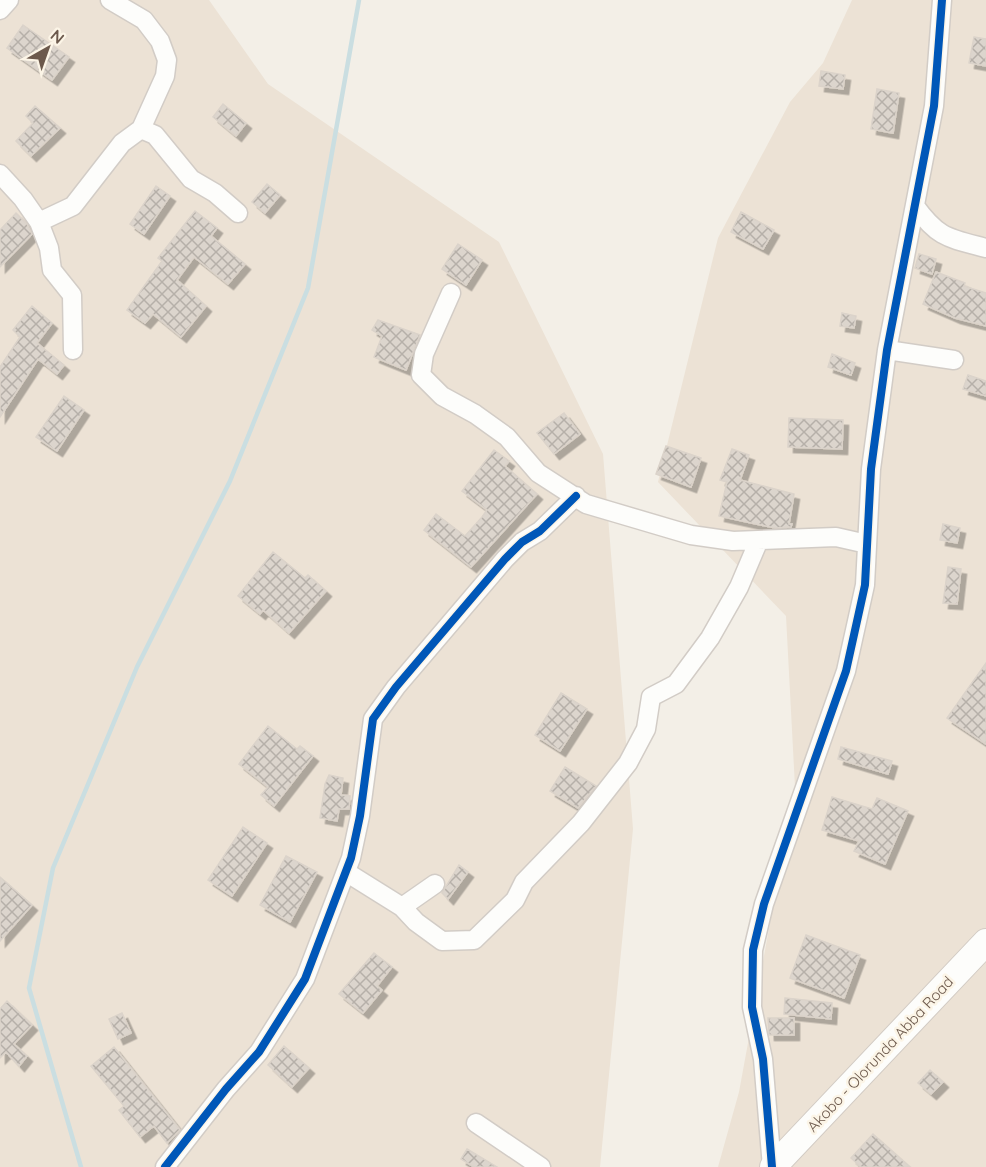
<svg xmlns="http://www.w3.org/2000/svg" width="986" height="1167" font-family="Quicksand,sans-serif">
  <style>
    .residential { fill: #ece2d5 }
    .lines { fill: none; stroke-linecap: round; stroke-linejoin: round }
    .stream { stroke: #cadee1; stroke-width: 4.5 }
    .building { fill: url(#building-cross-hatch); stroke: #dbd3ca; stroke-width: 1.5; filter: url(#shadow) }
    .minor-casing { stroke: #d2ccc6; stroke-width: 21 }
    .secondary-casing { stroke: #d2cbc4; stroke-width: 28 }
    .minor { stroke: #fdfdfb; stroke-width: 18 }
    .secondary { stroke: #fdfdfb; stroke-width: 26 }
    .cycleway-casing { stroke: #fcf5e7; stroke-width: 11 }
    .cycleway { stroke: #0057b8; stroke-width: 8 }
    .labels { text-anchor: middle; dominant-baseline: central; stroke-width: 5; stroke-linejoin: round; paint-order: stroke }
    .street-label { font-size: 15px; fill: #6c594c; stroke: #fcf5e7 }
  </style>
  <defs>
    <pattern id="building-cross-hatch" width="8" height="8" patternUnits="userSpaceOnUse" patternTransform="scale(1.5)"><rect width="8" height="8" fill="#dcd5cd"/><path d="M0 0l8 8M0 8l8-8" fill="none" stroke="#b6b0a9"/></pattern>
    <filter id="shadow"><feDropShadow dx="5.5" dy="5.5" stdDeviation="0" flood-color="#0004"/></filter>
  </defs>
  <rect width="100%" height="100%" fill="#f3efe7"/>
  <path class="residential" d="M 0,0 L 209,0 L 268,84 L 499,242 L 603,454 L 633,829 L 600,1167 L 0,1167 Z
    M 852,0 L 986,0 L 986,1167 L 718,1167 L 739,1092 L 795,787 L 786,616 L 658,482 L 718,238 L 790,102 L 823,63 Z"/>
  <g class="lines">
    <path class="stream" d="M 81,1167 L 29,988 L 53,868 L 137,667 L 230,481 L 308,288 L 359,0"/>
  </g>
  <path class="building" d="M 23,25 L 69,57 L 52,80 L 7,48 Z
    M 974,37 L 986,39 L 986,66 L 969,63 Z
    M 821,71 L 845,75 L 843,89 L 819,86 Z
    M 877,89 L 899,93 L 893,133 L 871,129 Z
    M 223,104 L 246,123 L 236,136 L 213,117 Z
    M 35,106 L 60,128 L 31,156 L 16,141 L 33,123 L 26,116 Z
    M 267,184 L 280,195 L 265,213 L 252,202 Z
    M 156,186 L 170,196 L 144,234 L 130,224 Z
    M 195,211 L 217,228 L 211,236 L 245,264 L 228,284 L 194,257 L 177,280 L 206,306 L 181,337 L 153,314 L 145,323 L 127,310 L 162,261 L 158,258 Z
    M 741,212 L 774,230 L 763,249 L 731,232 Z
    M 16,213 L 27,224 L 32,234 L 0,267 L 0,230 Z
    M 458,244 L 482,260 L 466,285 L 442,269 Z
    M 919,254 L 936,259 L 932,274 L 915,268 Z
    M 936,272 L 965,283 L 964,286 L 986,293 L 986,326 L 955,318 L 923,304 Z
    M 32,306 L 52,323 L 37,343 L 64,365 L 57,374 L 38,359 L 0,417 L 0,367 L 20,337 L 13,330 Z
    M 842,313 L 856,316 L 854,328 L 840,326 Z
    M 378,320 L 420,335 L 406,370 L 374,357 L 382,336 L 372,330 Z
    M 832,354 L 855,363 L 851,375 L 828,367 Z
    M 968,375 L 986,381 L 986,396 L 963,389 Z
    M 64,396 L 84,410 L 57,451 L 36,437 Z
    M 564,413 L 580,434 L 554,454 L 537,433 Z
    M 789,418 L 843,420 L 842,449 L 788,447 Z
    M 666,446 L 701,458 L 691,487 L 656,474 Z
    M 732,449 L 749,455 L 740,480 L 794,494 L 789,524 L 792,524 L 791,527 L 775,528 L 719,516 L 727,482 L 720,480 Z
    M 494,450 L 509,461 L 505,466 L 537,494 L 471,567 L 424,530 L 436,514 L 465,536 L 482,517 L 487,510 L 462,491 Z
    M 943,524 L 960,528 L 957,543 L 940,540 Z
    M 273,552 L 305,578 L 308,575 L 326,591 L 289,633 L 263,610 L 260,614 L 238,596 Z
    M 948,567 L 961,569 L 957,604 L 943,603 Z
    M 986,663 L 986,744 L 947,718 Z
    M 561,693 L 587,709 L 560,751 L 535,735 Z
    M 268,726 L 297,749 L 300,746 L 313,756 L 274,806 L 261,795 L 268,787 L 239,764 Z
    M 841,747 L 892,761 L 888,774 L 838,759 Z
    M 565,767 L 596,786 L 578,808 L 550,791 Z
    M 329,775 L 343,778 L 341,795 L 350,796 L 349,809 L 339,809 L 337,821 L 320,818 L 325,784 Z
    M 832,797 L 872,809 L 877,798 L 908,811 L 885,864 L 854,851 L 859,841 L 822,830 Z
    M 243,827 L 267,843 L 232,896 L 208,880 Z
    M 286,856 L 317,872 L 290,922 L 260,905 Z
    M 459,865 L 468,872 L 448,899 L 442,893 Z
    M 0,877 L 32,905 L 0,941 Z
    M 806,935 L 860,955 L 844,998 L 790,978 Z
    M 374,953 L 392,967 L 377,986 L 382,990 L 363,1013 L 339,994 Z
    M 785,998 L 832,1003 L 831,1019 L 784,1014 Z
    M 7,1001 L 32,1025 L 14,1044 L 27,1056 L 19,1066 L 6,1052 L 0,1058 L 0,1009 Z
    M 122,1013 L 131,1033 L 118,1039 L 109,1019 Z
    M 768,1018 L 794,1018 L 794,1035 L 769,1035 Z
    M 284,1046 L 309,1068 L 292,1087 L 268,1065 Z
    M 114,1047 L 180,1130 L 167,1143 L 154,1126 L 140,1137 L 119,1110 L 124,1106 L 91,1066 Z
    M 930,1070 L 943,1082 L 931,1094 L 918,1083 Z
    M 873,1134 L 910,1167 L 861,1167 L 851,1158 Z
    M 467,1149 L 497,1167 L 474,1167 L 461,1159 Z"/>
  <g class="lines">
    <g class="minor-casing">
      <path id="minor" d="M 0,10 L 9,0
        M 141,129 L 155,135 L 191,179 L 215,193 L 238,213
        M 0,174 L 23,199 L 39,222 L 49,248 L 52,270 L 72,295 L 73,350
        M 915,206 C 938,238 948,238 986,248
        M 39,222 L 73,206 L 122,143 L 141,129 L 165,76 L 167,60 L 160,41 L 144,20 L 110,0
        M 451,293 L 424,354 L 421,375 L 442,396 L 475,414 L 507,437 L 538,473 L 586,504 L 691,535 L 733,541 L 836,537 L 867,544
        M 887,350 L 954,360
        M 346,872 L 402,907 L 435,884
        M 402,907 L 416,922 L 442,941 L 474,940 L 515,900 L 524,882 L 581,823 L 628,763 L 646,729 L 651,697 L 676,684 L 710,638 L 739,587 L 759,540
        M 476,1123 L 541,1167
        M 165,1167 L 226,1089 L 259,1052 L 305,979 L 351,858 L 360,816 L 373,719 L 396,687 L 505,559 L 522,542 L 540,531 L 576,496
        M 772,1167 L 763,1059 L 752,1007 L 753,950 L 764,904 L 846,671 L 865,585 L 871,469 L 887,350 L 934,106 L 942,0"/>
    </g>
    <g class="secondary-casing">
      <path id="secondary" d="M 773,1167 L 986,942"/>
    </g>
    <use href="#minor" class="minor"/>
    <use href="#secondary" class="secondary"/>
    <g class="cycleway-casing">
      <path id="cycleway" d="M 165,1167 L 226,1089 L 259,1052 L 305,979 L 351,858 L 360,816 L 373,719 L 396,687 L 505,559 L 522,542 L 540,531 L 576,496
        M 772,1167 L 763,1059 L 752,1007 L 753,950 L 764,904 L 846,671 L 865,585 L 871,469 L 887,350 L 934,106 L 942,0"/>
    </g>
    <use href="#cycleway" class="cycleway"/>
  </g>
  <g class="labels">
    <g class="street-label">
      <text transform="translate(880 1054) rotate(-47)">Akobo - Olorunda Abba Road</text>
    </g>
  </g>
  <g transform="translate(48 48) rotate(40)" stroke="#fcf5e7" stroke-width="4.5" paint-order="stroke">
  <path d="M0-4.5L10 22L0 15L-10 22Z" fill="#6c594c"/>
  <text y="-9" font-size="16" font-weight="bold" text-anchor="middle" fill="#6c594c">N</text>
  </g>
</svg>
